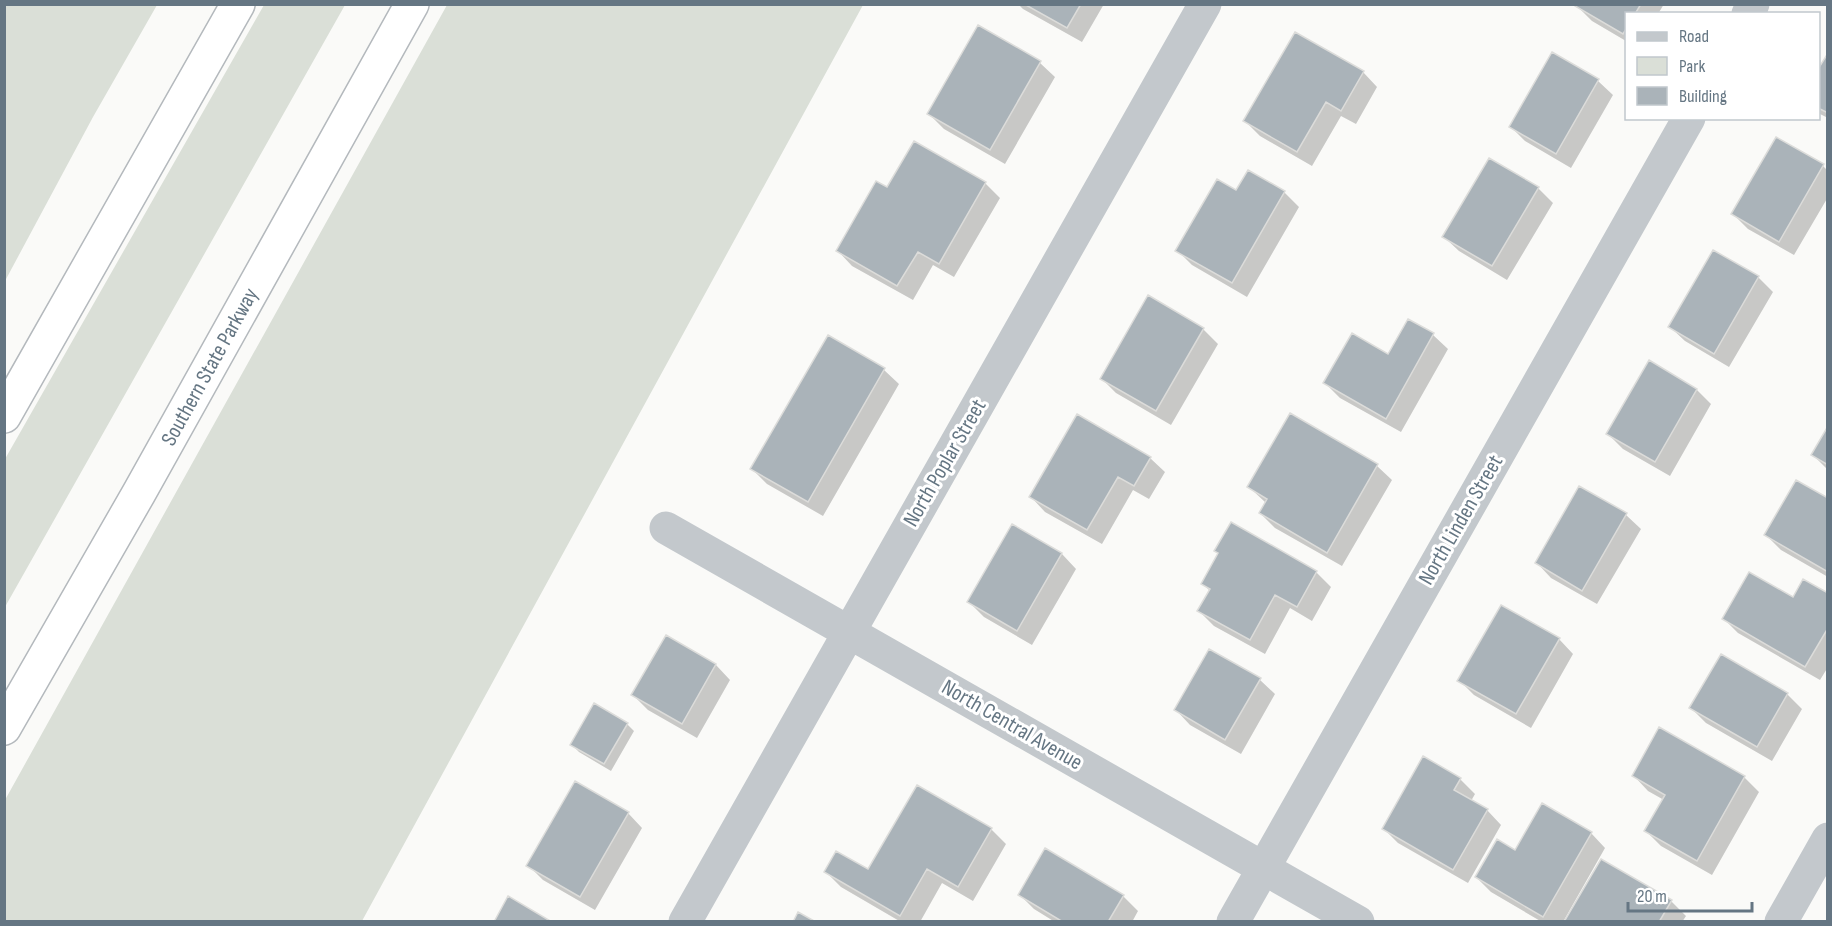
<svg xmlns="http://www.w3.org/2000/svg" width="1832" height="926" font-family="'Sofia Sans Condensed',sans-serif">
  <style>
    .green { fill: #dadfd7 }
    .shadow { fill: #0003 }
    .building { fill: #aab3b9; stroke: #dcdcda; stroke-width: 1.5 }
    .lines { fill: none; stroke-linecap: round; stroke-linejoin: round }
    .highway-casing { stroke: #b4b9bd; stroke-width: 36 }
    .minor { stroke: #c3c8cc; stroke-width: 33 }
    .highway { stroke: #fff; stroke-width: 33 }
    .labels { text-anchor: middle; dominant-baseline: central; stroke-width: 6; stroke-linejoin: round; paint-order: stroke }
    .street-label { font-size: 22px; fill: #657683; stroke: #fff }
  </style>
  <rect width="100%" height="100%" fill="#fafaf8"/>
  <path class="green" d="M 4,5 L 157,5 L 93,117 L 5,281 Z
    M 264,5 L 345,5 L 5,607 L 5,459 Z
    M 447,5 L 863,5 L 362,921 L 5,921 L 5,800 Z"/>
  <path class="shadow" d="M 1018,4 L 1104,4 L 1082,42 L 1023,9 Z
    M 1578,4 L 1664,4 L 1658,14 L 1626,14 L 1626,41 L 1592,21 L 1577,6 Z
    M 979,27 L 1040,63 L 1055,77 L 1005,164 L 944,129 L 929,114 Z
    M 1828,56 L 1828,118 L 1818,113 L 1818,72 Z
    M 1363,72 L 1377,87 L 1356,124 L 1341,116 L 1312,166 L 1260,136 L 1245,121 Z
    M 1598,81 L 1613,95 L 1571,168 L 1525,141 L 1511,127 Z
    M 1490,160 L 1538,188 L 1553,203 L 1507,280 L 1459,251 L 1444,237 Z
    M 1823,166 L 1828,171 L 1828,197 L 1794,255 L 1748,229 L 1733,214 Z
    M 985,183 L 1000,198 L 954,277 L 933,265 L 913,300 L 852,266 L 838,251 L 887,189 Z
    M 1237,192 L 1284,192 L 1299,207 L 1247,297 L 1192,265 L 1177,250 Z
    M 1758,277 L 1773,292 L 1729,367 L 1685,341 L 1670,327 Z
    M 1203,329 L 1218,344 L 1171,425 L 1116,393 L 1101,378 Z
    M 1433,335 L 1448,349 L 1401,432 L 1340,398 L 1325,383 Z
    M 884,370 L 899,384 L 823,516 L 767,484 L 752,469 Z
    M 1697,390 L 1711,404 L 1670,476 L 1623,449 L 1608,434 Z
    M 1290,415 L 1377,466 L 1392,480 L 1342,566 L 1275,528 L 1260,513 L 1266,503 L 1249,487 Z
    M 1828,429 L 1828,470 L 1813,455 Z
    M 1150,458 L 1165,472 L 1149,499 L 1133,490 L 1102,544 L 1045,512 L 1031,497 Z
    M 1828,500 L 1828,577 L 1781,550 L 1766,535 Z
    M 1626,515 L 1641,529 L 1597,604 L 1551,578 L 1537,563 Z
    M 1013,526 L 1062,554 L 1076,569 L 1032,645 L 984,617 L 969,602 Z
    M 1316,572 L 1331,587 L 1312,621 L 1290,608 L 1265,654 L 1214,626 L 1199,611 L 1210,591 L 1203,584 Z
    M 1828,595 L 1828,667 L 1820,680 L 1738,633 L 1724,619 L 1793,600 Z
    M 666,637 L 716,665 L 730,680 L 697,738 L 648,710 L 633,695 Z
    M 1559,639 L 1573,654 L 1531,728 L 1474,695 L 1459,680 Z
    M 1210,651 L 1260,680 L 1275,694 L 1241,754 L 1190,725 L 1176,710 Z
    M 1787,694 L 1802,709 L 1772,761 L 1706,723 L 1691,708 Z
    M 627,724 L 634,731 L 611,771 L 579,752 L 571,744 Z
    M 1424,758 L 1460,779 L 1475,794 L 1471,801 L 1487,810 L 1501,825 L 1468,883 L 1398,843 L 1383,828 Z
    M 1634,776 L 1744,777 L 1759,792 L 1712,875 L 1661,846 L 1646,831 L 1664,800 L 1648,791 Z
    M 628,813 L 642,828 L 595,910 L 543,880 L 528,865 Z
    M 991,829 L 1006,844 L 973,901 L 942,883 L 920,922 L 901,922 L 841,887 L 826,872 L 869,872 Z
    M 1591,833 L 1605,848 L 1563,922 L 1542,922 L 1491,892 L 1476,877 Z
    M 1019,894 L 1123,896 L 1138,911 L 1132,922 L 1055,922 L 1034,909 Z
    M 1671,901 L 1686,916 L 1682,922 L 1569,922 Z"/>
  <path class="building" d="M 1024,4 L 1081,4 L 1067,28 Z
    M 1576,4 L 1641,4 L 1635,14 L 1626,14 L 1626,29 L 1623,34 L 1575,6 Z
    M 978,25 L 1041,61 L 990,150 L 927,114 Z
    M 1295,32 L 1364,71 L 1341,111 L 1326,102 L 1297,152 L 1243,121 Z
    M 1552,52 L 1599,79 L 1556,154 L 1509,127 Z
    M 1828,53 L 1828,113 L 1818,108 L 1818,69 Z
    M 1776,137 L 1824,164 L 1779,242 L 1731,214 Z
    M 914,141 L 986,182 L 939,264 L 918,252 L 897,286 L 836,251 L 876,181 L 887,187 Z
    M 1489,158 L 1539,187 L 1492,266 L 1442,237 Z
    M 1248,170 L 1285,191 L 1232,283 L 1175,251 L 1217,179 L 1236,190 Z
    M 1713,250 L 1759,276 L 1714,354 L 1668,327 Z
    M 1148,295 L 1204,328 L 1156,411 L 1100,379 Z
    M 1408,319 L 1434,333 L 1386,419 L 1323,383 L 1352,333 L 1388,354 Z
    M 828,335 L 885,368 L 808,502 L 750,469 Z
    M 1649,360 L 1697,389 L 1655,462 L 1606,434 Z
    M 1290,413 L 1378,464 L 1327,553 L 1259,513 L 1267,499 L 1247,487 Z
    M 1077,414 L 1151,457 L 1134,486 L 1118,477 L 1087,530 L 1029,497 Z
    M 1828,426 L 1828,465 L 1811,455 Z
    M 1796,480 L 1828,498 L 1828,572 L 1764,535 Z
    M 1579,486 L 1627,513 L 1582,591 L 1535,563 Z
    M 1231,522 L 1317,571 L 1297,607 L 1275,595 L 1250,640 L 1197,611 L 1210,589 L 1201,584 L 1218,553 L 1214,551 Z
    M 1012,524 L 1062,553 L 1017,631 L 967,602 Z
    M 1749,572 L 1793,597 L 1803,579 L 1828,593 L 1828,628 L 1805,667 L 1722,619 Z
    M 1501,605 L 1560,638 L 1516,714 L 1457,681 Z
    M 666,635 L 716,664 L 682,724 L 631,695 Z
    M 1209,649 L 1261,678 L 1225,740 L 1174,710 Z
    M 1721,654 L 1788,693 L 1757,747 L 1689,708 Z
    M 594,703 L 628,723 L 604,764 L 570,745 Z
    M 1659,727 L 1745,776 L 1697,861 L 1644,831 L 1665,795 L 1632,776 Z
    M 1423,756 L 1461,778 L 1454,790 L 1488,809 L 1453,870 L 1382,829 Z
    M 575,781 L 629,812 L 580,897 L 526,866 Z
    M 917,785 L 992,828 L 958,887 L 927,869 L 900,916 L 824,872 L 836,851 L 868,869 Z
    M 1542,803 L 1592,832 L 1543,917 L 1475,877 L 1497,839 L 1515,850 Z
    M 1045,848 L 1124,895 L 1108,922 L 1063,922 L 1018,895 Z
    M 1601,859 L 1672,900 L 1659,922 L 1568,922 L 1565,920 Z
    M 508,896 L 552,922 L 494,922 Z
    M 798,912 L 816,922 L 793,922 Z"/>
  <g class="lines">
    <g class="highway-casing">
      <path id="highway" d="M 4,416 L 238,4
        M 4,728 L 139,493 L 412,4"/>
    </g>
    <path class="minor" d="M 1748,14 L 1753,4
      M 666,528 L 1358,922
      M 685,922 L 1205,4
      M 1233,922 L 1689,118
      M 1781,922 L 1828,839"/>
    <use href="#highway" class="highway"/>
  </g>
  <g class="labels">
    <g class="street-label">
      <text transform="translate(210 367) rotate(-61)">Southern State Parkway</text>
      <text transform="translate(945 463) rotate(-60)">North Poplar Street</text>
      <text transform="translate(1461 520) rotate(-60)">North Linden Street</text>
      <text transform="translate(1012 725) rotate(30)">North Central Avenue</text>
    </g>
  </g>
  <rect width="1832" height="926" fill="none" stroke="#657683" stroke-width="12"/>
  <rect x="1625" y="12" width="195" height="108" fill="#ffffff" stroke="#c1c8cd" stroke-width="1.5"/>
  <rect x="1637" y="32" width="30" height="9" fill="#c3c8cc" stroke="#c1c8cd" stroke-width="1.5"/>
  <text x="1679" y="42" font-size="18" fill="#657683">Road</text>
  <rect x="1637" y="57" width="30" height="18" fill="#dadfd7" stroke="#c1c8cd" stroke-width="1.5"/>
  <text x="1679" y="72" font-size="18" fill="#657683">Park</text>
  <rect x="1637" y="87" width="30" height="18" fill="#aab3b9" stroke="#c1c8cd" stroke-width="1.5"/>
  <text x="1679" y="102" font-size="18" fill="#657683">Building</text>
  <path d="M1628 902v9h124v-9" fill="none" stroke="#657683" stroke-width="3"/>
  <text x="1637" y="902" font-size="18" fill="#657683" stroke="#ffffff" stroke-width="4.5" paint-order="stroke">20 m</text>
</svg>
